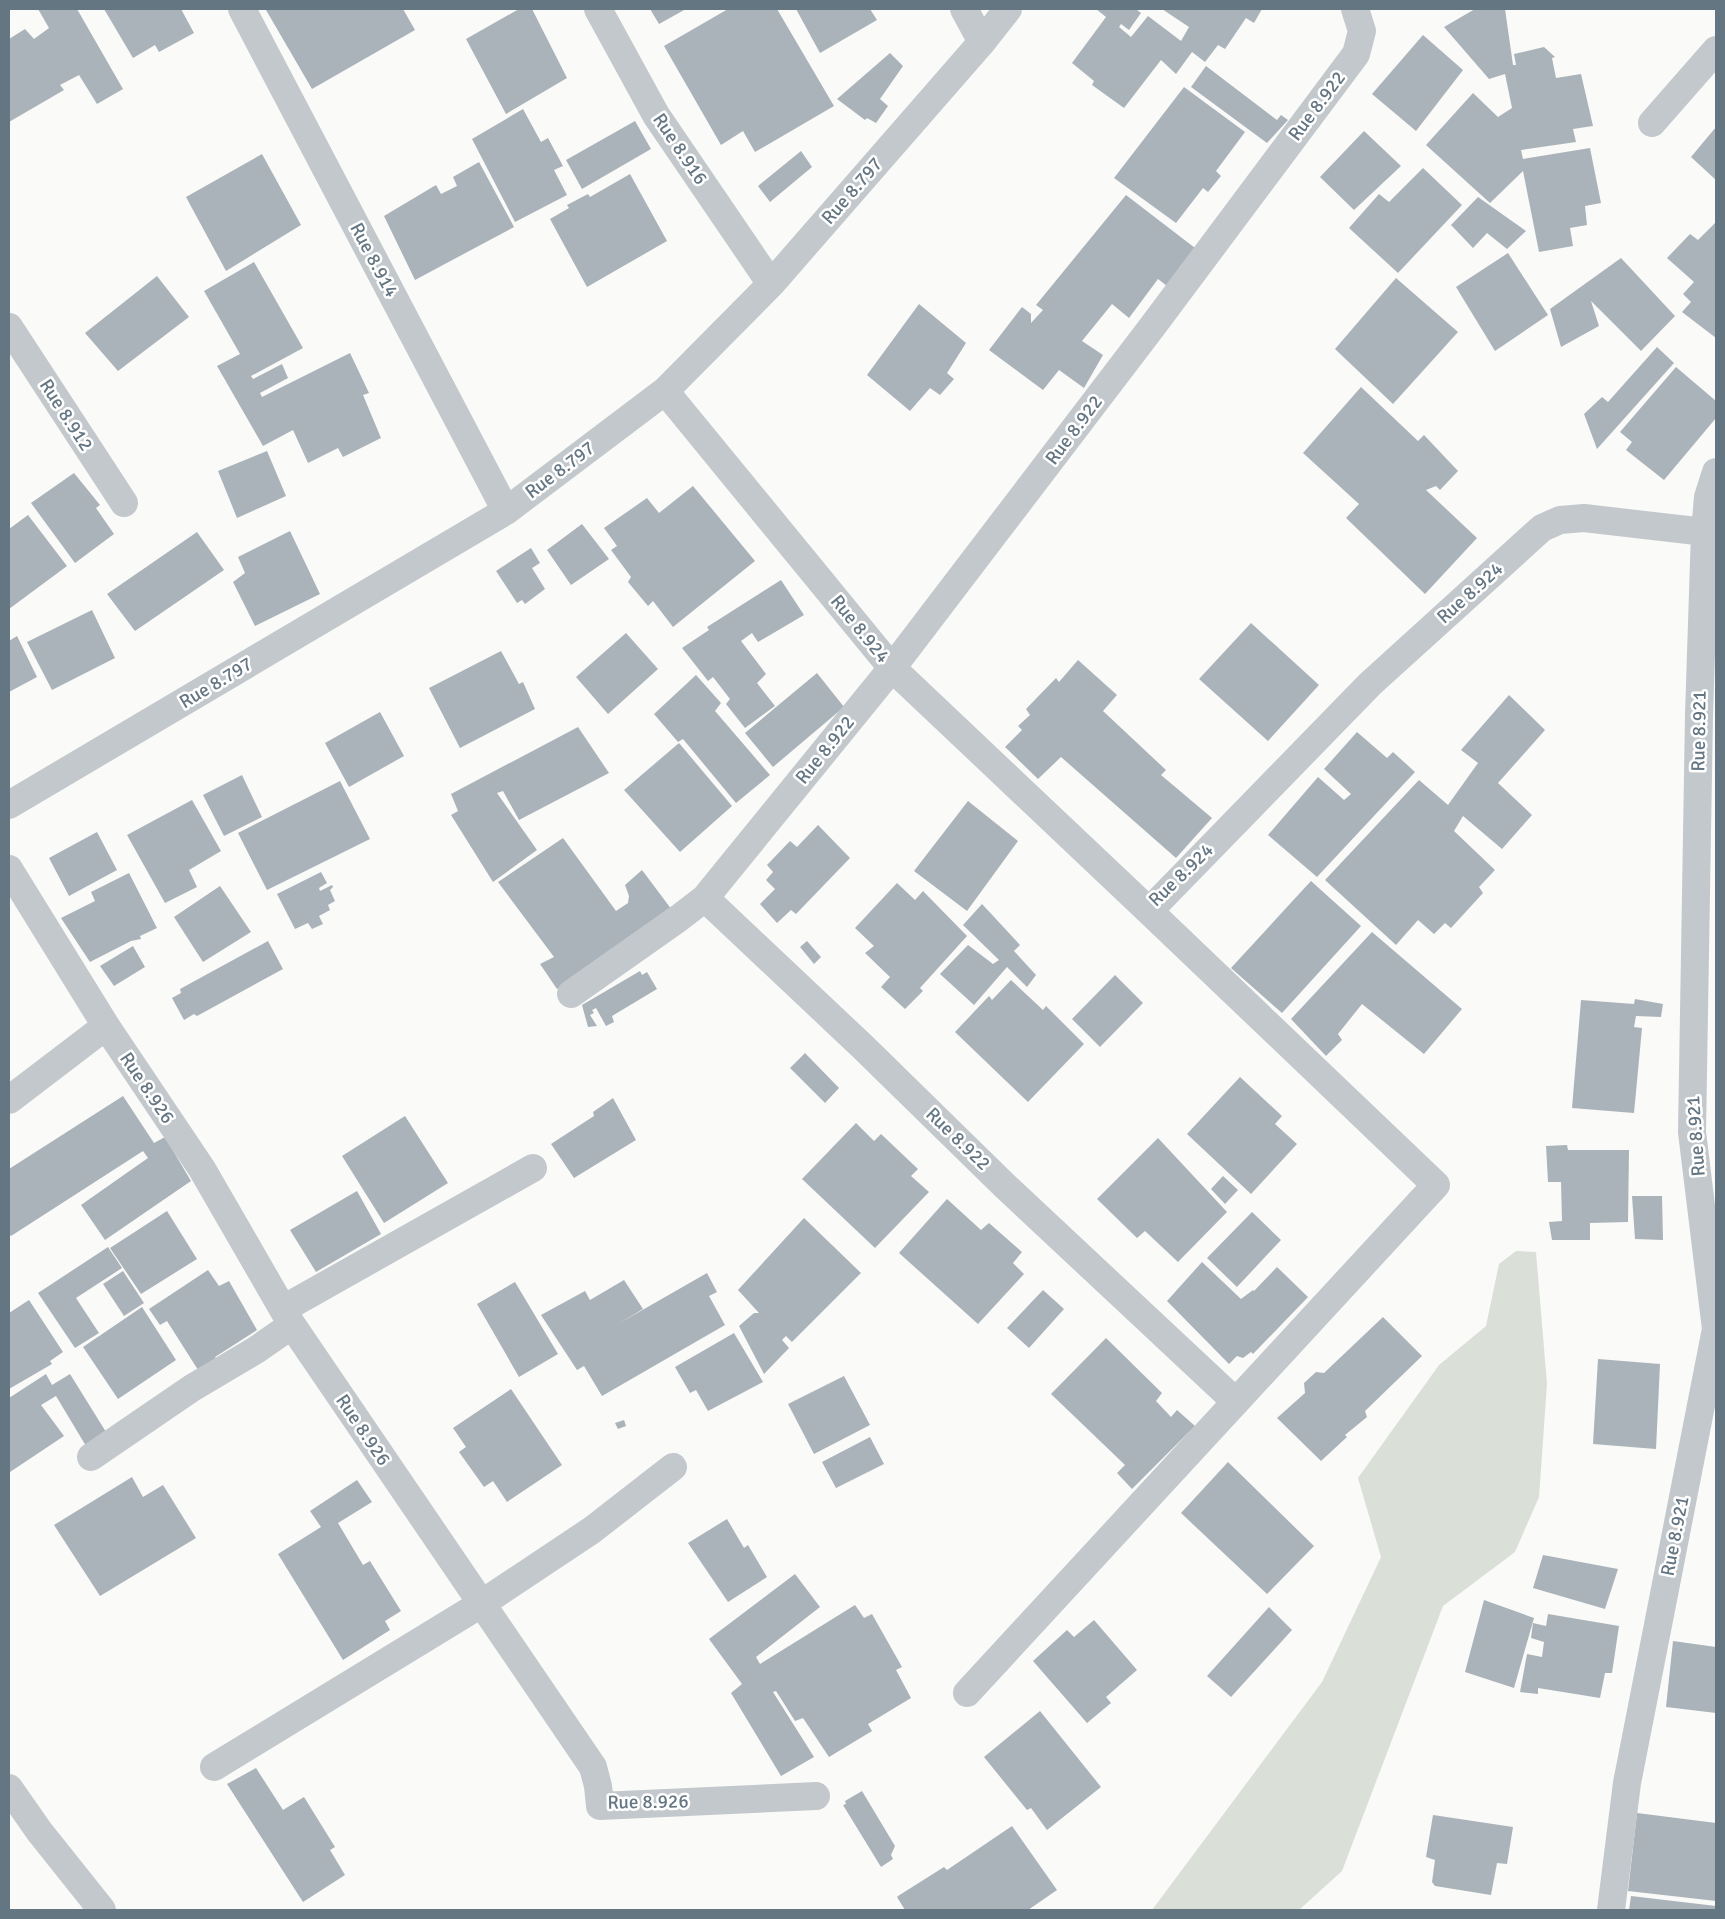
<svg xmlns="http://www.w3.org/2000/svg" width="1725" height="1919" font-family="Signika,sans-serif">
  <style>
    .green { fill: #dadfd7 }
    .building { fill: #aab3b9 }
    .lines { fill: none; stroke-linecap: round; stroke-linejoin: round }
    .minor { stroke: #c3c8cc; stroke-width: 28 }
    .labels { text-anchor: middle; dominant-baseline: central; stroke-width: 5; stroke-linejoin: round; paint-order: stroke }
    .street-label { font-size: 19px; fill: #657683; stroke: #fff }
  </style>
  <rect width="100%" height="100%" fill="#fafaf8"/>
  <path class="green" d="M 1516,1251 L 1536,1252 L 1547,1384 L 1539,1497 L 1515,1552 L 1443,1606 L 1342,1871 L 1299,1910 L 1152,1910 L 1322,1682 L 1381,1557 L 1358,1478 L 1439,1365 L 1486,1326 L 1499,1264 Z"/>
  <path class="building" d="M 38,9 L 77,9 L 123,89 L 97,104 L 79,75 L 60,85 L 64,90 L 9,122 L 9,39 L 25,29 L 34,39 L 49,28 Z
    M 104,9 L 181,9 L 194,33 L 159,52 L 155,45 L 133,58 Z
    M 269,9 L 403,9 L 415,30 L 312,89 L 266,10 Z
    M 519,9 L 532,9 L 567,78 L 506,114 L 466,39 Z
    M 650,9 L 686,9 L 659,24 Z
    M 728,9 L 777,9 L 834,106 L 755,152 L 743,131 L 721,145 L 664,46 Z
    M 796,9 L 870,9 L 877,20 L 820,53 Z
    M 1096,9 L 1136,9 L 1141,13 L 1129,30 L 1121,24 L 1119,27 L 1131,37 L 1148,16 L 1181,41 L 1189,27 L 1162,9 L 1262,9 L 1254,23 L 1246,18 L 1225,49 L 1218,45 L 1205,62 L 1192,52 L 1176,74 L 1161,60 L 1124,108 L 1092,85 L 1094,81 L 1072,63 L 1106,17 Z
    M 1475,9 L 1505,9 L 1513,65 L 1516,65 L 1514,54 L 1544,47 L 1555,57 L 1552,58 L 1556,78 L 1581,74 L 1593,126 L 1573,129 L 1576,142 L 1521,150 L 1523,159 L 1590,148 L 1601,203 L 1585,206 L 1587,225 L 1570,228 L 1573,246 L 1539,252 L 1523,171 L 1490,203 L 1426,145 L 1473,93 L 1498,117 L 1512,108 L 1505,74 L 1489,79 L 1444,27 Z
    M 1423,35 L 1463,70 L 1416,131 L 1372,94 Z
    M 890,53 L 903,66 L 880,99 L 888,106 L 876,123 L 867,118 L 865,120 L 837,99 Z
    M 1206,66 L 1277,120 L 1281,115 L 1288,120 L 1267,143 L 1191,87 Z
    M 1184,87 L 1245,132 L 1216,171 L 1221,176 L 1208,192 L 1203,188 L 1176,223 L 1114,178 Z
    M 523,109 L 541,142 L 548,138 L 563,166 L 554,170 L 567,195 L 515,222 L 472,139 Z
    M 635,121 L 651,149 L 582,189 L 566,160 Z
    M 1716,127 L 1716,180 L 1691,157 Z
    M 1364,131 L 1401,166 L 1354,210 L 1320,177 Z
    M 801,151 L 812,167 L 770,202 L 758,186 Z
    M 262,154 L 301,225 L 226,271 L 186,197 Z
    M 479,162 L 514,227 L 415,280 L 384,216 L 436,185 L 441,194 L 457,186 L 453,177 Z
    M 1423,168 L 1462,205 L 1398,273 L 1349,228 L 1379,194 L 1389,202 Z
    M 630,174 L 667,241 L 587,287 L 550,219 L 569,208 L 567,205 L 588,194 L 590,197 Z
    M 1126,195 L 1195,248 L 1167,286 L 1158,279 L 1129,318 L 1112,304 L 1082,341 L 1103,355 L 1084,388 L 1059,370 L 1043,390 L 989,350 L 1022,307 L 1031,314 L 1031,323 L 1043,310 L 1036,305 Z
    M 1478,197 L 1526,231 L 1507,249 L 1487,233 L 1473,248 L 1451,225 Z
    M 1716,222 L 1716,338 L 1682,312 L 1691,302 L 1683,294 L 1694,282 L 1667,258 L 1690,234 L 1698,240 Z
    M 1508,253 L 1548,315 L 1495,351 L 1456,287 Z
    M 1621,258 L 1675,316 L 1641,351 L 1591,301 L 1599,326 L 1561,347 L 1550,309 Z
    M 254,262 L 303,348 L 251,376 L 253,379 L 282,364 L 288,378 L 260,393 L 262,397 L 350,353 L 369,393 L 363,395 L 381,438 L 343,457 L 338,448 L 308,463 L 293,430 L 263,446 L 217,366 L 240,354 L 204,291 Z
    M 157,276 L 189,317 L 118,371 L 85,333 Z
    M 1396,278 L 1458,332 L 1393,404 L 1335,349 Z
    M 919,304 L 966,343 L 947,373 L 954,379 L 940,395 L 930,388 L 910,411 L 867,375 Z
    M 1657,347 L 1674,363 L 1597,449 L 1584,414 L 1602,397 L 1608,402 Z
    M 1676,367 L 1716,401 L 1716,418 L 1664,480 L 1626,450 L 1632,442 L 1620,432 Z
    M 1361,387 L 1418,441 L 1424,435 L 1458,471 L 1440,490 L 1436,486 L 1426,490 L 1477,538 L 1425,594 L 1346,518 L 1359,504 L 1303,453 Z
    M 267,451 L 286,496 L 237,518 L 218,471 Z
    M 74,473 L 100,505 L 96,508 L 114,534 L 75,563 L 31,503 Z
    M 693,486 L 755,561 L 673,627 L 653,601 L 648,606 L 628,582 L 631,577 L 611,550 L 617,546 L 604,528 L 647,498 L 659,513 Z
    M 28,515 L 67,566 L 9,609 L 9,529 Z
    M 582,524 L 609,559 L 571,585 L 547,550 Z
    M 290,531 L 320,594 L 255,626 L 233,582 L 245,573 L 238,557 Z
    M 197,532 L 224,570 L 135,631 L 107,594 Z
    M 531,548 L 540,563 L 532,568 L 545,589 L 525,604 L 522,600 L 517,603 L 496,571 Z
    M 781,580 L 804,615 L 758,642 L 752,633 L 741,641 L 766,674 L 757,683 L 775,706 L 745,728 L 726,704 L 730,699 L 713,677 L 708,681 L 682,648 L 709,630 L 707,627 Z
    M 92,610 L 115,658 L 52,690 L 27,642 Z
    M 1251,623 L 1319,685 L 1268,741 L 1199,679 Z
    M 626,633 L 658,669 L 608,714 L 576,677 Z
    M 17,636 L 37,677 L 9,692 L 9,641 Z
    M 501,651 L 519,684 L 523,682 L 535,709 L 460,748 L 429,688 Z
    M 1078,660 L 1117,695 L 1103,711 L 1166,770 L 1161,775 L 1212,818 L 1176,858 L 1061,757 L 1038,779 L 1005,747 L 1022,730 L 1018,726 L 1030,715 L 1026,709 L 1056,678 L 1059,682 Z
    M 817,673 L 844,707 L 773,767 L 745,733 Z
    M 696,675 L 721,703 L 715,711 L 770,775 L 736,803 L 683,739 L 678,742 L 654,714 Z
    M 1509,695 L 1545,730 L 1498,783 L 1532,815 L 1502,849 L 1463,816 L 1454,831 L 1495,870 L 1479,887 L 1483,893 L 1451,928 L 1445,923 L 1434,934 L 1418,920 L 1396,945 L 1325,880 L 1419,780 L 1448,805 L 1478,763 L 1461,750 Z
    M 380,712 L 404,756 L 349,787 L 325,743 Z
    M 578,727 L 609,773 L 519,820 L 503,791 L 497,793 L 537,850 L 493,882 L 451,815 L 458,811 L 451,794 Z
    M 1357,732 L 1387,758 L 1393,752 L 1415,772 L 1317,877 L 1268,835 L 1318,777 L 1344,800 L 1351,794 L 1324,769 Z
    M 679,743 L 732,806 L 680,852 L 624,790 Z
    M 242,775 L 262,817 L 224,836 L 203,795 Z
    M 340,781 L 370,839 L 267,890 L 238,833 Z
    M 192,800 L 221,851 L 189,870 L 197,887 L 165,903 L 127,835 Z
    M 968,801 L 1018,841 L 967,911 L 914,871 Z
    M 818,825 L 850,858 L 796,914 L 791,910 L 777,923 L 760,904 L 775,889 L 766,880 L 773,872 L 767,865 L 790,841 L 797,847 Z
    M 97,832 L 117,870 L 69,896 L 49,858 Z
    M 563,838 L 616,911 L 628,903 L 629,896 L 625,885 L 642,870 L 672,910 L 557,989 L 540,964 L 554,957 L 498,882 Z
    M 321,872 L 327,883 L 319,888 L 320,891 L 332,885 L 333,887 L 330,890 L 335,901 L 328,905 L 330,910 L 319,916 L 323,924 L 312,929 L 308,923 L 295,929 L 277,894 Z
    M 129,873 L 157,928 L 140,936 L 141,939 L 131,941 L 90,962 L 61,918 L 95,901 L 91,892 Z
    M 1311,881 L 1361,926 L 1282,1013 L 1231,968 Z
    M 897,883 L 915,900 L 923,891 L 967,936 L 920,988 L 923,991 L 905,1009 L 881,987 L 890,977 L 865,953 L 874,946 L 855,928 Z
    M 220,886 L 251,932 L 203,962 L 174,917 Z
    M 982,904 L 1020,945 L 1014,951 L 1036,975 L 1027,987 L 1007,967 L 974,1005 L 940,974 L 968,945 L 993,964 L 999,960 L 963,925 Z
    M 1372,932 L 1462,1009 L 1424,1054 L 1362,1004 L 1338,1034 L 1342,1040 L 1326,1056 L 1291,1019 Z
    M 268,941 L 283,969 L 197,1016 L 194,1014 L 184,1020 L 172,998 L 181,993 L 180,989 Z
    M 807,941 L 821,957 L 814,964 L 800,947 Z
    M 133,946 L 145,967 L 114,986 L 100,966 Z
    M 640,971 L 642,975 L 647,972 L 657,989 L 612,1016 L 614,1022 L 606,1026 L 596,1008 L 592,1010 L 594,1013 L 590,1015 L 597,1026 L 588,1027 L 582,1005 Z
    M 1115,975 L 1143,1003 L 1100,1047 L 1072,1019 Z
    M 1011,980 L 1043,1010 L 1046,1006 L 1084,1044 L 1028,1102 L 955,1032 L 989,996 L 992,1000 Z
    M 1635,999 L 1663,1004 L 1661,1017 L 1636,1016 L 1634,1027 L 1642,1028 L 1634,1113 L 1572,1108 L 1581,1000 L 1634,1004 Z
    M 805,1053 L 839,1088 L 825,1103 L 790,1068 Z
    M 1240,1077 L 1282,1116 L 1275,1124 L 1297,1144 L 1251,1194 L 1187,1134 Z
    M 123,1096 L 154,1143 L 165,1137 L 191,1181 L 105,1240 L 81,1205 L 148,1158 L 143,1151 L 11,1236 L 9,1234 L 9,1169 Z
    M 613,1098 L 636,1140 L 574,1178 L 551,1144 L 594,1116 L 593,1112 Z
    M 405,1116 L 448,1183 L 384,1223 L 342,1156 Z
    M 856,1123 L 874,1141 L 881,1134 L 918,1169 L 911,1176 L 929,1192 L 875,1248 L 802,1179 Z
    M 1158,1138 L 1227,1212 L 1178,1262 L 1145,1231 L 1137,1238 L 1097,1199 Z
    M 1567,1145 L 1568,1150 L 1629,1150 L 1628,1222 L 1590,1223 L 1590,1240 L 1552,1240 L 1549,1222 L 1562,1221 L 1561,1182 L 1548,1182 L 1546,1146 Z
    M 1223,1176 L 1238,1190 L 1225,1204 L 1211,1189 Z
    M 357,1191 L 381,1234 L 316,1272 L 290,1230 Z
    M 1632,1196 L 1662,1196 L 1663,1240 L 1635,1239 Z
    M 947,1199 L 981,1230 L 989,1223 L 1022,1252 L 1013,1263 L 1024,1274 L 978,1324 L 899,1253 Z
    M 167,1211 L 197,1259 L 141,1294 L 110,1248 Z
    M 1252,1212 L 1281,1240 L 1237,1287 L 1207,1258 Z
    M 804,1218 L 861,1273 L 792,1342 L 786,1336 L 782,1340 L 789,1348 L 764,1374 L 739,1326 L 754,1313 L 759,1313 L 738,1290 Z
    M 108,1247 L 122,1268 L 76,1298 L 99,1333 L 75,1348 L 38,1293 Z
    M 1202,1262 L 1241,1299 L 1253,1290 L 1254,1291 L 1277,1267 L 1308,1297 L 1253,1354 L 1251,1352 L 1243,1358 L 1237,1356 L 1229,1364 L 1167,1301 Z
    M 208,1270 L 219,1286 L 229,1281 L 257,1330 L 215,1357 L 218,1362 L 200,1373 L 167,1321 L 160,1325 L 149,1309 Z
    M 123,1271 L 144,1303 L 124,1316 L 103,1284 Z
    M 707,1273 L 717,1292 L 709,1296 L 725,1325 L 602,1396 L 584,1366 L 577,1370 L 541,1315 L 585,1291 L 590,1300 L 624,1280 L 643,1309 L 618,1324 Z
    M 515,1282 L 558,1354 L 519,1377 L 477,1304 Z
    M 1043,1290 L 1064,1309 L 1029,1348 L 1007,1328 Z
    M 29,1300 L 63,1352 L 50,1361 L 52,1364 L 9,1389 L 9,1313 Z
    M 142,1307 L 176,1360 L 118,1399 L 83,1347 Z
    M 1383,1317 L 1422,1356 L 1365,1411 L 1367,1417 L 1345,1435 L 1347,1437 L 1321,1461 L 1277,1418 L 1305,1393 L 1304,1383 L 1316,1372 L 1324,1373 Z
    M 734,1333 L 763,1382 L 708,1411 L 696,1390 L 690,1393 L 675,1367 Z
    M 1106,1338 L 1162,1393 L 1156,1401 L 1171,1417 L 1177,1410 L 1195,1426 L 1132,1489 L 1117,1473 L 1125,1465 L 1051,1394 Z
    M 1598,1359 L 1660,1364 L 1656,1449 L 1593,1444 Z
    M 46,1374 L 52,1385 L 70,1374 L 106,1432 L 86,1446 L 56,1396 L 41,1405 L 64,1436 L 10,1472 L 9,1398 Z
    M 844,1376 L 870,1425 L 814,1454 L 788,1404 Z
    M 511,1389 L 562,1465 L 507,1502 L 493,1481 L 484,1487 L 459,1452 L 466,1447 L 453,1428 Z
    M 624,1420 L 626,1426 L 618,1429 L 615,1423 Z
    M 870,1437 L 884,1464 L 836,1488 L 822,1462 Z
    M 1228,1462 L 1314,1546 L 1267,1594 L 1181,1513 Z
    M 132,1477 L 143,1497 L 163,1485 L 196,1538 L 100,1596 L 54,1525 Z
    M 357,1480 L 372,1502 L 338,1523 L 363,1565 L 370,1561 L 401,1611 L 385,1621 L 390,1630 L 343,1660 L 278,1554 L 321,1527 L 310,1511 Z
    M 727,1519 L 744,1548 L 748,1545 L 767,1577 L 728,1602 L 688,1543 Z
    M 1543,1555 L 1618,1569 L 1605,1609 L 1533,1588 Z
    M 795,1574 L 820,1607 L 756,1657 L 760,1664 L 855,1605 L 864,1618 L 872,1614 L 902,1667 L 896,1670 L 911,1698 L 868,1724 L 872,1731 L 829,1757 L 803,1718 L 795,1721 L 776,1691 L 773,1692 L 814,1757 L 781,1776 L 731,1693 L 742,1684 L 709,1639 Z
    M 1484,1600 L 1534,1618 L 1514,1688 L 1465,1672 Z
    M 1269,1607 L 1292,1630 L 1231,1697 L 1207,1676 Z
    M 1548,1614 L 1619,1626 L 1612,1673 L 1605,1673 L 1600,1698 L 1538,1688 L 1538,1694 L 1520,1692 L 1527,1654 L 1542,1657 L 1544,1642 L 1531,1638 L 1533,1623 L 1546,1626 Z
    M 1094,1620 L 1137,1670 L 1106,1697 L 1111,1703 L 1087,1723 L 1033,1661 L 1067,1630 L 1074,1637 Z
    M 1673,1641 L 1716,1647 L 1716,1713 L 1666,1707 Z
    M 1040,1711 L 1101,1787 L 1047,1830 L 1031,1808 L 1027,1810 L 984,1757 Z
    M 256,1768 L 283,1810 L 304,1797 L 335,1847 L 330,1850 L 345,1875 L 303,1902 L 227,1784 Z
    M 862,1791 L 895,1846 L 891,1855 L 893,1859 L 881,1867 L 843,1805 L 846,1804 L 845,1801 Z
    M 1637,1813 L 1716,1823 L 1716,1901 L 1628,1891 Z
    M 1433,1815 L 1513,1827 L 1507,1864 L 1497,1863 L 1491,1895 L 1435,1886 L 1432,1882 L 1435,1860 L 1426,1857 Z
    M 1012,1826 L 1057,1890 L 1028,1910 L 905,1910 L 897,1897 L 898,1896 L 944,1867 L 947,1870 Z
    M 1631,1896 L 1716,1906 L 1716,1910 L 1629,1910 Z"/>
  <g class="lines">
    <path class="minor" d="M 242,9 L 506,511
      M 598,9 L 656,115 L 771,284
      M 964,9 L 982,42
      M 1652,123 L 1716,50
      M 9,327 L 124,503
      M 665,391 L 892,668 L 1149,911 L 1370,684 L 1542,528 L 1560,520 L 1584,518 L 1705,532 L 1716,543
      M 9,805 L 506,511 L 665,391 L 771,284 L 982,42 L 1008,9
      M 9,869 L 106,1026 L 202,1169 L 292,1325 L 593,1767 L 598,1786 L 600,1806 L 816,1796
      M 705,898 L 863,1047 L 1004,1185 L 1236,1402
      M 571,994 L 679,918 L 705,898 L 892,668 L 1152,327 L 1356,54 L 1362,31 L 1355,9
      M 9,1100 L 106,1026
      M 283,1309 L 533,1168
      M 91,1457 L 192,1388 L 256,1350 L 292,1325
      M 967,1693 L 1436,1185 L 1149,911
      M 214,1767 L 481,1604 L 592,1530 L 673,1467
      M 9,1788 L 39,1831 L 102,1910
      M 1611,1910 L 1627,1783 L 1716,1329 L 1692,1132 L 1699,715 L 1705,532 L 1708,497 L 1716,472"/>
  </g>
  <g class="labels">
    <g class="street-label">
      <text transform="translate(1317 106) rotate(-53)">Rue 8.922</text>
      <text transform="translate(680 149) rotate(56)">Rue 8.916</text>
      <text transform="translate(852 191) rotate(-49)">Rue 8.797</text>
      <text transform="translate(374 260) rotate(62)">Rue 8.914</text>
      <text transform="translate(66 415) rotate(57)">Rue 8.912</text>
      <text transform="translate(1074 430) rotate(-53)">Rue 8.922</text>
      <text transform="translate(560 470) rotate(-37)">Rue 8.797</text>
      <text transform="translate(1470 593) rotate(-42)">Rue 8.924</text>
      <text transform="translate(860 629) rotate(51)">Rue 8.924</text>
      <text transform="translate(216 683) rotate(-31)">Rue 8.797</text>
      <text transform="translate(1699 731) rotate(-89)">Rue 8.921</text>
      <text transform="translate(825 750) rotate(-51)">Rue 8.922</text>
      <text transform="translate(1181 875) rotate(-44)">Rue 8.924</text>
      <text transform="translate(147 1088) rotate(56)">Rue 8.926</text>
      <text transform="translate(1696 1136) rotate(-94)">Rue 8.921</text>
      <text transform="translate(958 1139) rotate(44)">Rue 8.922</text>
      <text transform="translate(363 1430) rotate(56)">Rue 8.926</text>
      <text transform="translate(1675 1536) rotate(-79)">Rue 8.921</text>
      <text transform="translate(648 1802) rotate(-1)">Rue 8.926</text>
    </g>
  </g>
  <rect width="1725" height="1919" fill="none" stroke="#657683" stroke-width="20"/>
</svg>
